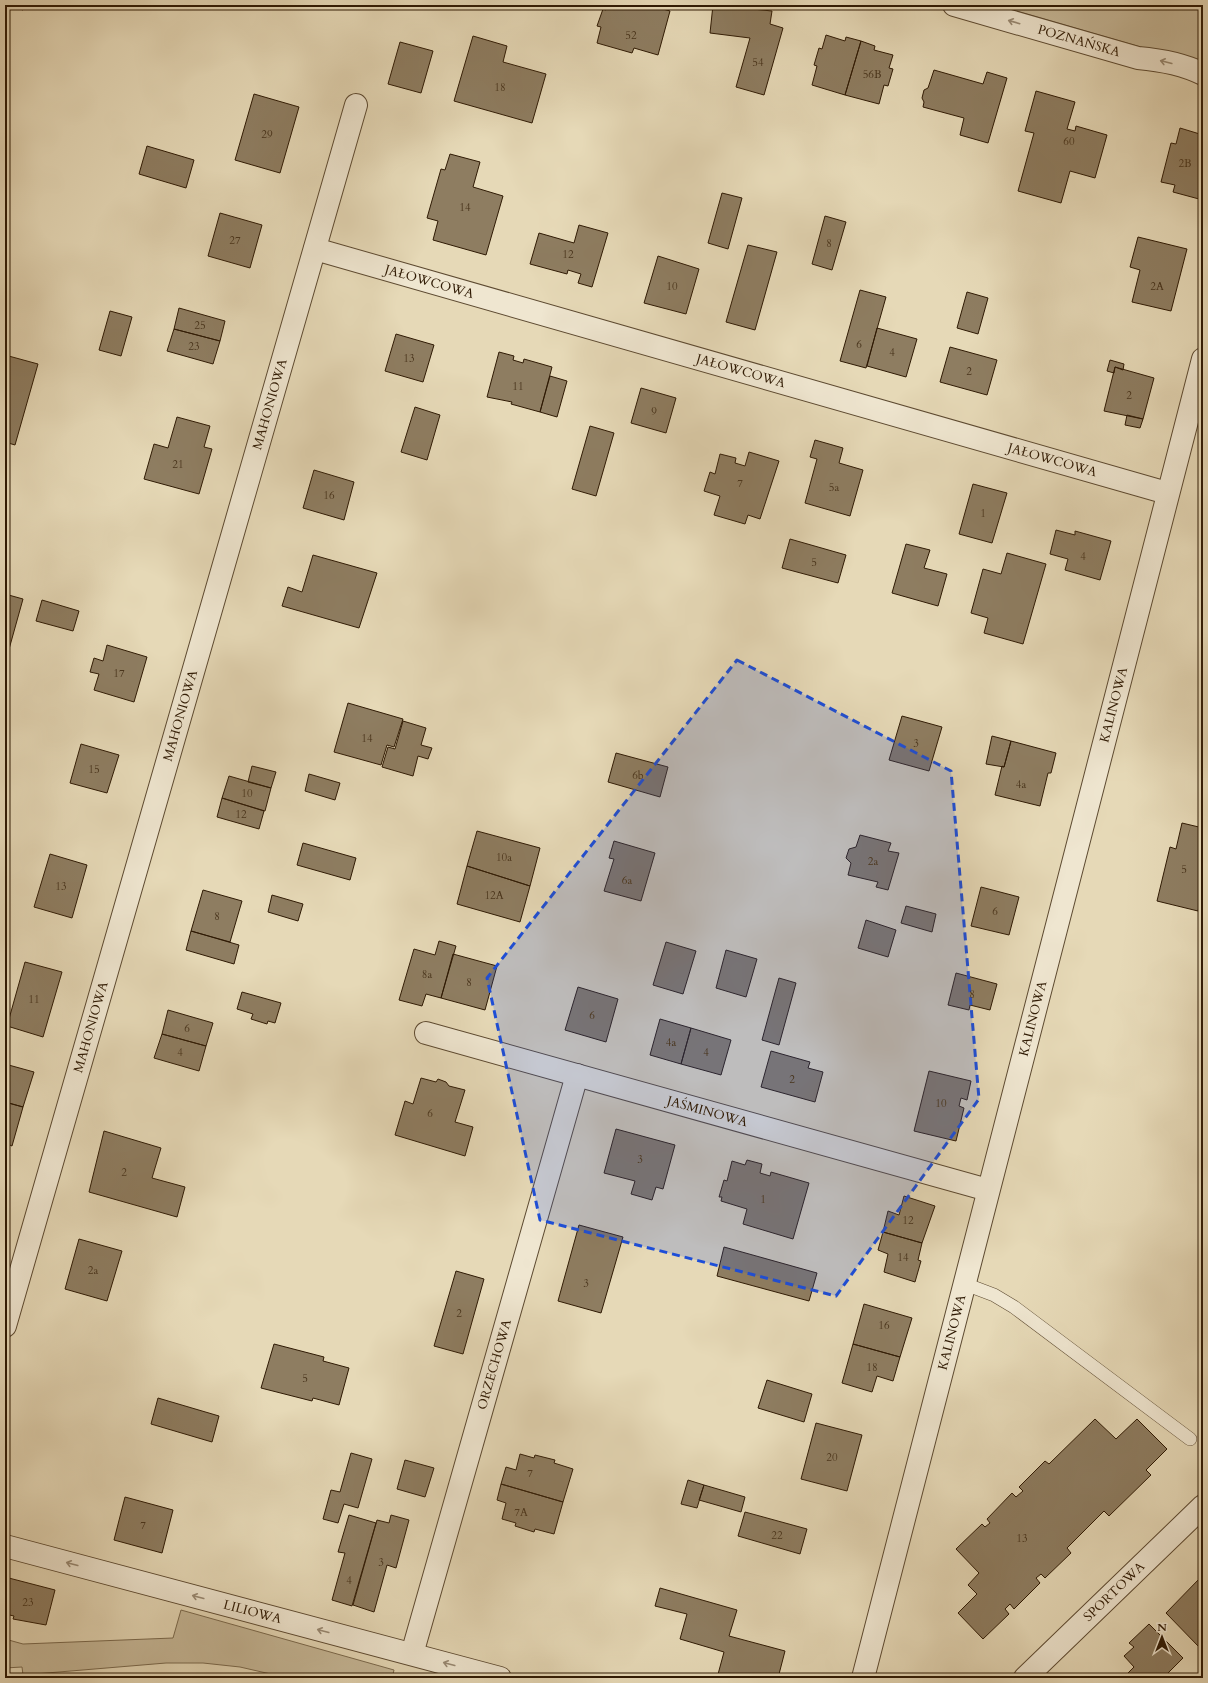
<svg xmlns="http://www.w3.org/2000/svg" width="1208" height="1683" font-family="Cardo,serif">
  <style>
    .green { fill: #c7b999; stroke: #7b6a4e }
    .building { fill: #8e7d61; stroke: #2f1a04 }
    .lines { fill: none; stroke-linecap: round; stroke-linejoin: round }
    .service-casing { stroke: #5d4a31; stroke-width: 14 }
    .minor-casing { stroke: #5d4a31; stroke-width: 24 }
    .tertiary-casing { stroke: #5d4a31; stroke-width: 24 }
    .service { stroke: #efe6d0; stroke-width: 13 }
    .minor { stroke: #efe6d0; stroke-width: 22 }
    .tertiary { stroke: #efe6d0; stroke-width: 22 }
    .oneway { stroke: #998a74 }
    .marked { fill: #1d4ed8; fill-opacity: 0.2; stroke: #1d4ed8; stroke-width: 3; stroke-dasharray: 8 5; stroke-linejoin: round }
    .labels { text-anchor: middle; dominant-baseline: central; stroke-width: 4; stroke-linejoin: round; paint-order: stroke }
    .number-label { font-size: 11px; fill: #47331b }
    .street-label { font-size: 13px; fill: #2f1a04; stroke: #efe6d0 }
  </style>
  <rect width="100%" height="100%" fill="#e6d9b7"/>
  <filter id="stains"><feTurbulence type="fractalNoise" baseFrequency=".005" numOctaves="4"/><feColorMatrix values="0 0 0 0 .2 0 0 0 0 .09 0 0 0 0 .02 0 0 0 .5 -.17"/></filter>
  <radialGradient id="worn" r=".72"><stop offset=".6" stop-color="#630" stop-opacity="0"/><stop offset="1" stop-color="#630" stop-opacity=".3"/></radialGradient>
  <path class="green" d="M 995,5 L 1203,5 L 1203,65 Z
    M 181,1610 L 394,1670 L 392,1678 L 288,1678 L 240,1667 L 203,1663 L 166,1663 L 23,1675 L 22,1667 L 5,1668 L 5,1639 L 23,1644 L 173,1638 Z"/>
  <path class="building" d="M 7,5 L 25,5 L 23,10 Z
    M 608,5 L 649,5 L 670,11 L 658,55 L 634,48 L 632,53 L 597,43 L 601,27 L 597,26 L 603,9 L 606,10 Z
    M 713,5 L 772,11 L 770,24 L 783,28 L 764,95 L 736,87 L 750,38 L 710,33 Z
    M 826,35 L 845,41 L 846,37 L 861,41 L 845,95 L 812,85 L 817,66 L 814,65 L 819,48 L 822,49 Z
    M 473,36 L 507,46 L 503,62 L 546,74 L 532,123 L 454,101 Z
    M 861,41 L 875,46 L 874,50 L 893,55 L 889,68 L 893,69 L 888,86 L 884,85 L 879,104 L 845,95 Z
    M 400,42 L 433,51 L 421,93 L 388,84 Z
    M 934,70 L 983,84 L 987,72 L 1007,78 L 988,143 L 960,135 L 964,118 L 923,107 L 924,102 L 922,98 L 924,90 L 928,88 Z
    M 1036,91 L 1075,102 L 1067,129 L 1075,131 L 1076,126 L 1107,135 L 1095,178 L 1070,171 L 1061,203 L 1018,191 L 1034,133 L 1025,131 Z
    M 254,94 L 299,107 L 280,173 L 235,160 Z
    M 1180,128 L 1203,135 L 1203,183 L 1199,199 L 1173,192 L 1175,185 L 1161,182 L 1171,143 L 1176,144 Z
    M 147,146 L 194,160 L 186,188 L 139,174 Z
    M 450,154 L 480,162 L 473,187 L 503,196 L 486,255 L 433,240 L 438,221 L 427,218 L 441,169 L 445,170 Z
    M 722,193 L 742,198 L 728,249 L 708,243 Z
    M 220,213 L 262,225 L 250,268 L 208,256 Z
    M 825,216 L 846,222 L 832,270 L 812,264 Z
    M 579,225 L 608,233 L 592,287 L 578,283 L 581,274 L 568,270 L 567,274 L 530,264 L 539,233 L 574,243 Z
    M 1138,237 L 1187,249 L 1171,311 L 1132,302 L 1140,270 L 1130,267 Z
    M 748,245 L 777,252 L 755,330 L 726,322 Z
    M 658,256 L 699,269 L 686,314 L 644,303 Z
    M 860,290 L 886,297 L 866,368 L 840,361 Z
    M 967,292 L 988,298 L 978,334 L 957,328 Z
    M 179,308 L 225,321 L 220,341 L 174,329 Z
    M 110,311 L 132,317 L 121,356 L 99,350 Z
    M 877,328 L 917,339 L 906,377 L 867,366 Z
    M 174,329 L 220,341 L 213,364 L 167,351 Z
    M 396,334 L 434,345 L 423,382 L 385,371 Z
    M 950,347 L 997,360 L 987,395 L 940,382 Z
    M 499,352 L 514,356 L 513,360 L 523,363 L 524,359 L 552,367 L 540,412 L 511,404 L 512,402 L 487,397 Z
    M 5,355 L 38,364 L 15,445 L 5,442 Z
    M 1110,360 L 1124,364 L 1123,370 L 1115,367 L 1114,373 L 1107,371 Z
    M 1115,367 L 1154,378 L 1143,419 L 1104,411 Z
    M 550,376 L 567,381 L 557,417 L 540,412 Z
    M 641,388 L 676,398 L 666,433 L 631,423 Z
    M 415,407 L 440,415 L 427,460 L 401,452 Z
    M 1127,415 L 1143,419 L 1140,428 L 1125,425 Z
    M 177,417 L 210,426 L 204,447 L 212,449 L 199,494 L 144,479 L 154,444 L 168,448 Z
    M 590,426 L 614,433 L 596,496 L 572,489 Z
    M 815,440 L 843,448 L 839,463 L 863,470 L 850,516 L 805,503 L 817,459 L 810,457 Z
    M 749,452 L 779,461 L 760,519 L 748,515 L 745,524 L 714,515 L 720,496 L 704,491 L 710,472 L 715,474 L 720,454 L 736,458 L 735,463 L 745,466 Z
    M 314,470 L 354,482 L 344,520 L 303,508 Z
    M 973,484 L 1007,493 L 992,543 L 959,534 Z
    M 1056,530 L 1075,535 L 1075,531 L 1111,541 L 1100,580 L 1065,570 L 1068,559 L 1050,554 Z
    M 790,539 L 846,555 L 838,583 L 782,568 Z
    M 906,544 L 930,550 L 924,568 L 947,574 L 938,606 L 892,593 Z
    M 1007,553 L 1046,564 L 1023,644 L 984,633 L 988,618 L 971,613 L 983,569 L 1001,574 Z
    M 313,555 L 377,573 L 359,628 L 282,606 L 288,587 L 302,592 Z
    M 5,594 L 23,599 L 6,660 L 5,660 Z
    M 42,600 L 79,611 L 73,631 L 36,621 Z
    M 107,645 L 147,657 L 134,702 L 94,690 L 99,674 L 90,672 L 94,658 L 103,661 Z
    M 348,703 L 403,719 L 394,747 L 387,745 L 381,765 L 334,752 Z
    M 902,716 L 942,727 L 929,771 L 889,760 Z
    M 403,721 L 426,728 L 421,745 L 432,748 L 428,759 L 418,756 L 413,776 L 382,767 L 388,747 L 395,749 Z
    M 992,736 L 1011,741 L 1004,767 L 986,764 Z
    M 1011,741 L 1056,753 L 1051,773 L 1048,773 L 1040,806 L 995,795 L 1002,766 L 1004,767 Z
    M 81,744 L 119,755 L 107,793 L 70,783 Z
    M 616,753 L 668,767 L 660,797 L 608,782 Z
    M 252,766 L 276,772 L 271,788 L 248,782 Z
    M 309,774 L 340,783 L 335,800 L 305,791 Z
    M 229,776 L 271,788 L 265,811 L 222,798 Z
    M 222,798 L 264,811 L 259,829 L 217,817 Z
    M 1182,823 L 1203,828 L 1203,889 L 1198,911 L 1157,901 L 1170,847 L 1176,849 Z
    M 477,831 L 540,848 L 530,886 L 467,866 Z
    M 5,833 L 9,834 L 5,849 Z
    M 860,835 L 891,843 L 888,851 L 899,853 L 888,890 L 876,887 L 878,882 L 848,875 L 851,863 L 846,858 L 849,849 L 856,847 Z
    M 614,841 L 655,853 L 641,901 L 604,891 L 614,859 L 609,858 Z
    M 303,843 L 356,858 L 350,880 L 297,865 Z
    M 50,854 L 87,865 L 72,918 L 34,907 Z
    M 467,866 L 530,886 L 520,922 L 457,904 Z
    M 981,887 L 1019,897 L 1009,935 L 971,926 Z
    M 203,890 L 242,901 L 230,942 L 191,931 Z
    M 272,895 L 303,904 L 298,921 L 268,912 Z
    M 906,906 L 936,914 L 932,932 L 901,923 Z
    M 866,920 L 896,930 L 888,957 L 858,948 Z
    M 191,931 L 239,945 L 234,964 L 186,950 Z
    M 439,941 L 456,946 L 441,998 L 426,994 L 422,1006 L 399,1000 L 414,949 L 435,955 Z
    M 666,942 L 696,951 L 683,994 L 653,985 Z
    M 726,950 L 757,959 L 746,997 L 716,988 Z
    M 453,954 L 497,966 L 485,1010 L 441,998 Z
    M 25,962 L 62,972 L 43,1037 L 7,1026 Z
    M 956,973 L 997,984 L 990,1010 L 970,1005 L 969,1010 L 948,1005 Z
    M 779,978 L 796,983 L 779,1045 L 762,1040 Z
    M 578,987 L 618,999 L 606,1042 L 565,1030 Z
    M 242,992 L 281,1003 L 275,1023 L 268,1021 L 267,1024 L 251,1019 L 253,1014 L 237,1009 Z
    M 168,1010 L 213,1023 L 206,1046 L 162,1034 Z
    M 660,1019 L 691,1028 L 681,1064 L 650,1055 Z
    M 691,1028 L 731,1040 L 721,1075 L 681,1064 Z
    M 162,1034 L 206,1046 L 199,1071 L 154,1058 Z
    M 771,1051 L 810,1062 L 808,1068 L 823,1072 L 815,1102 L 761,1087 Z
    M 5,1064 L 34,1072 L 23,1107 L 5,1102 Z
    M 929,1071 L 971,1081 L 967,1100 L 961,1098 L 959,1106 L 964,1108 L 956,1141 L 914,1131 Z
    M 421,1078 L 436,1082 L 438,1079 L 446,1082 L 449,1086 L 465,1090 L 455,1122 L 473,1127 L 465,1156 L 395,1135 L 405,1101 L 413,1104 Z
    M 5,1102 L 23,1107 L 12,1146 L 5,1143 Z
    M 616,1129 L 675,1145 L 663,1189 L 656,1187 L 652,1200 L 631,1194 L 635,1181 L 604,1173 Z
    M 104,1131 L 161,1148 L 152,1178 L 185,1187 L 177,1217 L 89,1192 Z
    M 747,1160 L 762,1164 L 760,1173 L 770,1176 L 771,1172 L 809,1183 L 793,1239 L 743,1224 L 747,1209 L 721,1201 L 722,1197 L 719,1197 L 724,1180 L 727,1181 L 732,1161 L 745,1165 Z
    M 904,1196 L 935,1206 L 922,1243 L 883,1232 L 888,1211 L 899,1215 Z
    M 579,1225 L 623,1237 L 601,1313 L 558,1301 Z
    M 883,1232 L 922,1243 L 918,1260 L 921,1261 L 915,1282 L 884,1272 L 888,1254 L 878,1250 Z
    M 79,1239 L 122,1251 L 107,1301 L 65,1289 Z
    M 724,1247 L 817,1273 L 809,1301 L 717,1276 Z
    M 456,1271 L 484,1279 L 463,1354 L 434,1346 Z
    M 864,1304 L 912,1318 L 900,1357 L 853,1344 Z
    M 274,1344 L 324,1357 L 323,1361 L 349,1368 L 339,1405 L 313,1398 L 312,1401 L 261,1388 Z
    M 853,1344 L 900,1357 L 893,1381 L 877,1376 L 872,1392 L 842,1383 Z
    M 767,1380 L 812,1394 L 804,1422 L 758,1408 Z
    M 158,1398 L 219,1416 L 212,1442 L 151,1424 Z
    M 1095,1419 L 1116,1439 L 1137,1419 L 1167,1449 L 1146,1470 L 1151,1475 L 1109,1516 L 1104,1511 L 1067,1548 L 1071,1553 L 1045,1578 L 1041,1574 L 1036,1578 L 1040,1583 L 1014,1609 L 1010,1604 L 1005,1609 L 1009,1614 L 983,1639 L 958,1613 L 977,1594 L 968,1585 L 979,1573 L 956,1549 L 982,1524 L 985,1527 L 990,1523 L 987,1519 L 1012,1493 L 1016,1497 L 1023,1491 L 1019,1487 L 1045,1461 L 1049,1464 Z
    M 816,1423 L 862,1435 L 847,1491 L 801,1479 Z
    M 351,1453 L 372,1459 L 358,1508 L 344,1504 L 338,1523 L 323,1519 L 331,1490 L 340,1492 Z
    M 520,1454 L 534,1458 L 535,1455 L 555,1460 L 554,1463 L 573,1469 L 563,1502 L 501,1484 L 506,1467 L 516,1470 Z
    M 405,1460 L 434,1468 L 425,1497 L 397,1489 Z
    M 688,1480 L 704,1485 L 697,1508 L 681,1504 Z
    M 501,1484 L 563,1502 L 554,1534 L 535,1529 L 534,1532 L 515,1526 L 516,1523 L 502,1519 L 506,1503 L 497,1500 Z
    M 704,1485 L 745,1497 L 741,1512 L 699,1500 Z
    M 125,1497 L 173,1510 L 162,1553 L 114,1540 Z
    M 745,1512 L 807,1529 L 800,1554 L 738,1536 Z
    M 349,1515 L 376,1523 L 352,1606 L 332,1600 L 345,1553 L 338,1552 Z
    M 391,1515 L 409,1520 L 396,1568 L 387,1565 L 374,1612 L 353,1605 L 377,1520 L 389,1523 Z
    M 5,1577 L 55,1590 L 46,1625 L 13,1619 L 14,1616 L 5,1614 Z
    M 1200,1578 L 1203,1581 L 1203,1643 L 1199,1647 L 1166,1613 Z
    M 660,1588 L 737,1610 L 729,1636 L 785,1651 L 778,1678 L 717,1678 L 724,1652 L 680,1639 L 687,1614 L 655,1606 Z
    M 1149,1624 L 1183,1658 L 1163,1678 L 1127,1678 L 1125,1676 L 1134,1667 L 1124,1656 L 1134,1647 L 1129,1643 Z"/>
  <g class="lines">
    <g class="service-casing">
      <path id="service" d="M 965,1284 L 994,1295 L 1014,1307 L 1190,1439"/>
    </g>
    <g class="minor-casing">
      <g id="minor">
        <path id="s1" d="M 954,5 L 1138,58 C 1161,60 1183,64 1203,74"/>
        <path id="s2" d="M 315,249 L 1167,493"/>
        <path id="s3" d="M 426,1033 L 988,1190"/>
        <path id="s4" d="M 5,1326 L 356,105"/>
        <path id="s5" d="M 5,1546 L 500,1678"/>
        <path id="s6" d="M 412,1654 L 577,1075"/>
        <path id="s7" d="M 863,1678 L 1203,359"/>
      </g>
    </g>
    <g class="tertiary-casing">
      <g id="tertiary">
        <path id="s8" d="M 1025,1678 L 1203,1506"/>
      </g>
    </g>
    <use href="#service" class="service"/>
    <use href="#minor" class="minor"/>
    <use href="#tertiary" class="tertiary"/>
  </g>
  <defs><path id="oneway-shaft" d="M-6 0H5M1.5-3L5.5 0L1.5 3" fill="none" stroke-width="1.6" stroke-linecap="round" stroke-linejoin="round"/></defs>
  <g class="oneway">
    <use href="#oneway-shaft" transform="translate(1014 22) rotate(-164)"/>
    <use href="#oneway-shaft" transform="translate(1166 62) rotate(-166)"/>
    <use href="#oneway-shaft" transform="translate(72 1564) rotate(-165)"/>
    <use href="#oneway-shaft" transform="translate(198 1597) rotate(-165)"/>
    <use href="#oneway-shaft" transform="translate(323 1631) rotate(-165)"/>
    <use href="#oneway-shaft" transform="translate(449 1664) rotate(-165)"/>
  </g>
  <path class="marked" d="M 737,660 L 951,771 L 979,1099 L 836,1296 L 540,1220 L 487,978 Z"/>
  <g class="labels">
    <g class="number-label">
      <text x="631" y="35">52</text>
      <text x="758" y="62">54</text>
      <text x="872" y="74">56B</text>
      <text x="500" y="87">18</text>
      <text x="267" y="134">29</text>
      <text x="1069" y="141">60</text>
      <text x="1185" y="163">2B</text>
      <text x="465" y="207">14</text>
      <text x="235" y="240">27</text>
      <text x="829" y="243">8</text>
      <text x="568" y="254">12</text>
      <text x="672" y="286">10</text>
      <text x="1157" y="286">2A</text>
      <text x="200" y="325">25</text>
      <text x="859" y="344">6</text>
      <text x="194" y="346">23</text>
      <text x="892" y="352">4</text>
      <text x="409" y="358">13</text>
      <text x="969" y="371">2</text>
      <text x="518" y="386">11</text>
      <text x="1129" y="395">2</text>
      <text x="654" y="411">9</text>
      <text x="178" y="464">21</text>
      <text x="740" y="483">7</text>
      <text x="834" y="487">5a</text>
      <text x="329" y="495">16</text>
      <text x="983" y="513">1</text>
      <text x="1083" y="556">4</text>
      <text x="814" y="562">5</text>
      <text x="119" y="673">17</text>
      <text x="367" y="738">14</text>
      <text x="916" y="743">3</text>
      <text x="94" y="769">15</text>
      <text x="638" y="775">6b</text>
      <text x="1021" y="784">4a</text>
      <text x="247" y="793">10</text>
      <text x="241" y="814">12</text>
      <text x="504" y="857">10a</text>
      <text x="873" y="861">2a</text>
      <text x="1184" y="869">5</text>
      <text x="627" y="880">6a</text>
      <text x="61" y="886">13</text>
      <text x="494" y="895">12A</text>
      <text x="995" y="911">6</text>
      <text x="217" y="916">8</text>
      <text x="427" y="974">8a</text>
      <text x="469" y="982">8</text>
      <text x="972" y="994">8</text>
      <text x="34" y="999">11</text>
      <text x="592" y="1015">6</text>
      <text x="187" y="1028">6</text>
      <text x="671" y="1042">4a</text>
      <text x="180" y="1052">4</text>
      <text x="706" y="1052">4</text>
      <text x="792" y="1079">2</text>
      <text x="941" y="1103">10</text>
      <text x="430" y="1113">6</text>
      <text x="640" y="1159">3</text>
      <text x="124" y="1172">2</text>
      <text x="763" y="1199">1</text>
      <text x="908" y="1220">12</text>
      <text x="903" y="1257">14</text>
      <text x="93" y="1270">2a</text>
      <text x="586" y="1283">3</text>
      <text x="459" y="1313">2</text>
      <text x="884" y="1325">16</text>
      <text x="872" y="1367">18</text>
      <text x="305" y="1378">5</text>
      <text x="832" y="1457">20</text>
      <text x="530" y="1473">7</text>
      <text x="521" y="1512">7A</text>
      <text x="143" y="1525">7</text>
      <text x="777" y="1535">22</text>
      <text x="1022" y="1538">13</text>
      <text x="381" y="1562">3</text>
      <text x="349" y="1580">4</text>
      <text x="28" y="1602">23</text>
    </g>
    <g class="street-label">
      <text stroke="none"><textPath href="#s1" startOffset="130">POZNAŃSKA</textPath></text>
      <text stroke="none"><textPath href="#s2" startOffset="119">JAŁOWCOWA</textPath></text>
      <text stroke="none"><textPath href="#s2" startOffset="443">JAŁOWCOWA</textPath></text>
      <text stroke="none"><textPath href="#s4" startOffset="959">MAHONIOWA</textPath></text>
      <text stroke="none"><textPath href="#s2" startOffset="767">JAŁOWCOWA</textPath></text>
      <text stroke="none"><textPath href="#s7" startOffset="1005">KALINOWA</textPath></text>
      <text stroke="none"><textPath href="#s4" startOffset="635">MAHONIOWA</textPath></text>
      <text stroke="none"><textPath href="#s7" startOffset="681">KALINOWA</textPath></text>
      <text stroke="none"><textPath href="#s4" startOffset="311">MAHONIOWA</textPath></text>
      <text stroke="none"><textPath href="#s3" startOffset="292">JAŚMINOWA</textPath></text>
      <text stroke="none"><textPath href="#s7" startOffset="357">KALINOWA</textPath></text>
      <text stroke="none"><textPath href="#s6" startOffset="301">ORZECHOWA</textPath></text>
      <text stroke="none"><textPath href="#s8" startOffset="124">SPORTOWA</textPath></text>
      <text stroke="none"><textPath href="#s5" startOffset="256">LILIOWA</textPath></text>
    </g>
  </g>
  <rect width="1208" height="1683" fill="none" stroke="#e6d9b7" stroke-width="20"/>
  <rect x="6" y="6" width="1196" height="1671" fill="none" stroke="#2f1a04" stroke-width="2"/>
  <rect x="10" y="10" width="1188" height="1663" fill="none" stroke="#2f1a04"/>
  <g transform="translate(1162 1637)" stroke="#efe6d0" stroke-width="3" paint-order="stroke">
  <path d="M0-3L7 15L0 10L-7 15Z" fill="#2f1a04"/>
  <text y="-6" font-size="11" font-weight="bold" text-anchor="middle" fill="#2f1a04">N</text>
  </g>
  <rect width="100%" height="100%" filter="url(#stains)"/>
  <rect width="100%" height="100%" fill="url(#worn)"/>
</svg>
